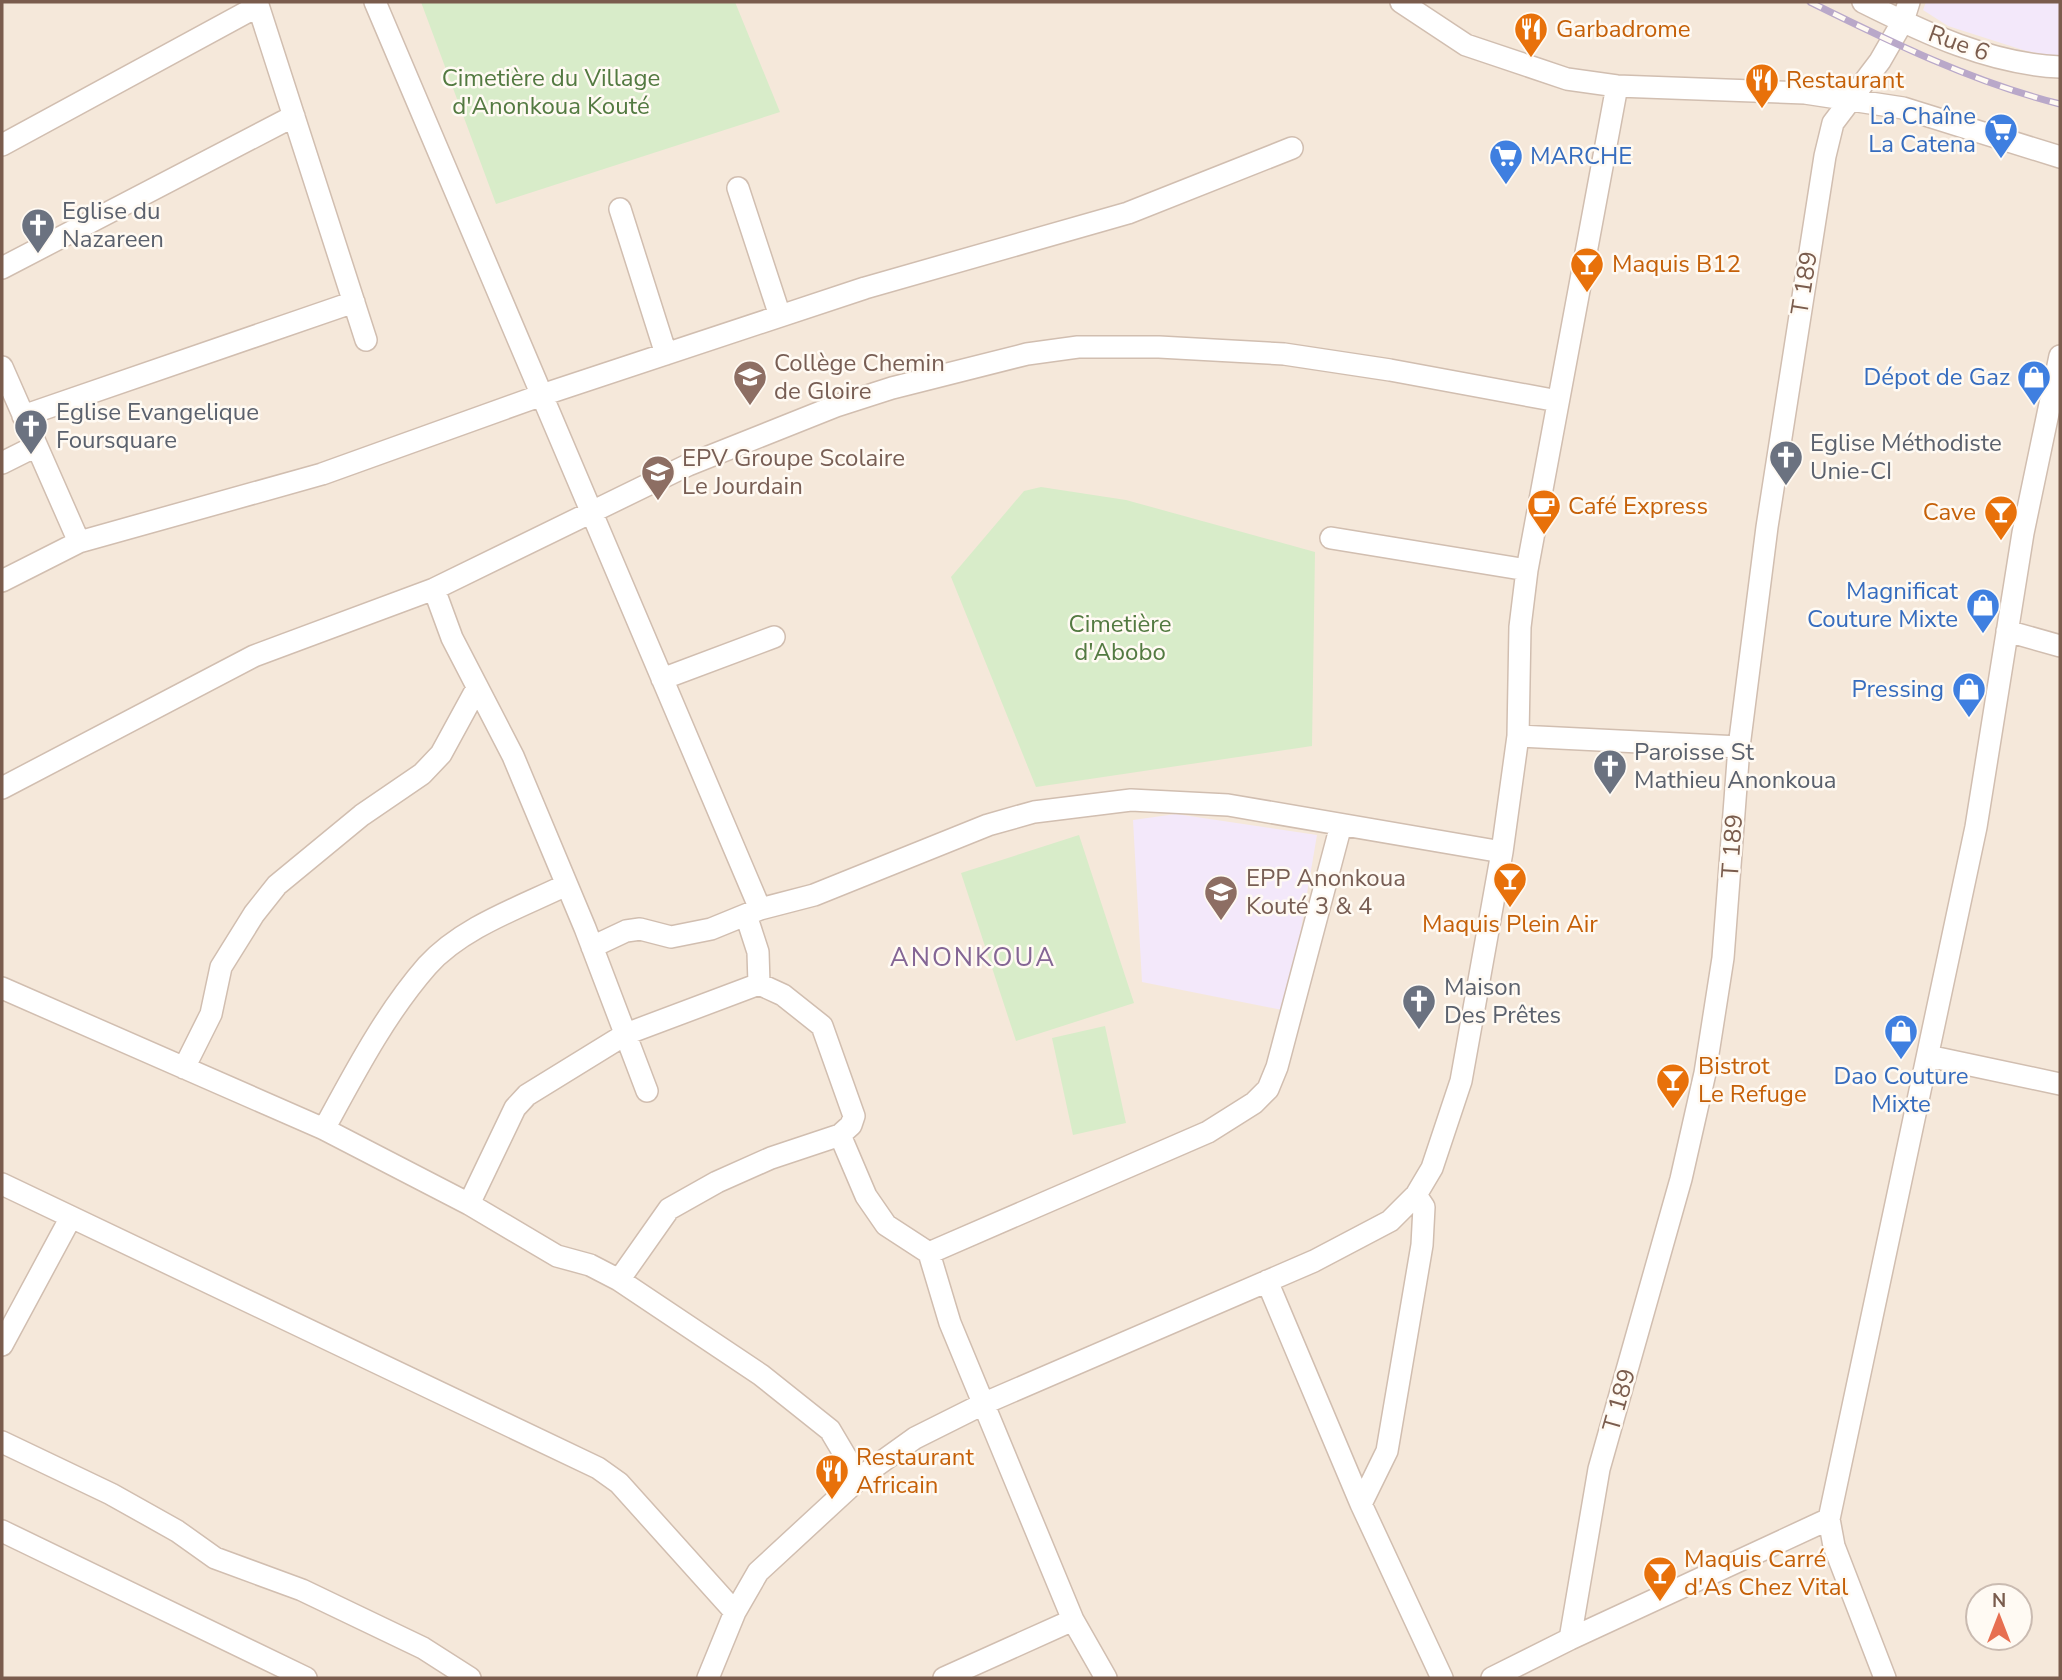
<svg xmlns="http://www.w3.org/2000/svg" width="2062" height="1680" font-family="'Nunito Sans',sans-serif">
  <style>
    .residential { fill: #f5e8da; fill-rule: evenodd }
    .education { fill: #f3e8fa }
    .green { fill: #d8ecc9 }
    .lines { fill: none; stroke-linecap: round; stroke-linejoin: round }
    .minor-casing { stroke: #d1beb0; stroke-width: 24 }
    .minor { stroke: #fff; stroke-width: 21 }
    .rail-casing { stroke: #b9a8c9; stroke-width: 7 }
    .rail { stroke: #fffaf3; stroke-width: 4.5; stroke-dasharray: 13; stroke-linecap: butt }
    .labels { text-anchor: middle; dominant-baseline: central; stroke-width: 5; stroke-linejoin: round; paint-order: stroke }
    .food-label { font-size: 24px; fill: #c56008; stroke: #fffaf3; text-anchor: start }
    .street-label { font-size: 24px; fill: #7a5c4d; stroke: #fffaf3 }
    .park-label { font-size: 24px; fill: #537a41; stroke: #fffaf3 }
    .shop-label { font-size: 24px; fill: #366cbe; stroke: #fffaf3; text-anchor: end }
    .worship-label { font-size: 24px; fill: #5b616d; stroke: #fffaf3; text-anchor: start }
    .education-label { font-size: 24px; fill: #785e54; stroke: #fffaf3; text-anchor: start }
    .neighbourhood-label { font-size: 26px; letter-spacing: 2px; fill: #846695; stroke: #fffaf3 }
  </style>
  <rect width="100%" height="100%" fill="#fdf6ec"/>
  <path class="residential" d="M 2,2 L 2060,2 L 2060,1678 L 2,1678 ZM 1978,1596 L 2020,1596 L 2020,1638 L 1978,1638 Z"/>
  <path class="education" d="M 1926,2 L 2060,2 L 2060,58 L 2023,50 L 1948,26 L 1923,10 Z
    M 1176,814 L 1317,835 L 1287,1011 L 1142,982 L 1133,820 Z"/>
  <path class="green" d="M 421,2 L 735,2 L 780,112 L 496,204 Z
    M 1041,487 L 1126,500 L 1315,552 L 1312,746 L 1036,787 L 951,577 L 1024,491 Z
    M 1079,835 L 1134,1003 L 1016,1041 L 961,873 Z
    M 1105,1026 L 1126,1123 L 1073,1135 L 1052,1038 Z"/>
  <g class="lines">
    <g class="minor-casing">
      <path id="minor" d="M 257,2 L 366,340
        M 375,2 L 760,909
        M 1401,2 L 1466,45 L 1567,79 L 1617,86 L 1805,93 L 1903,108 L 2060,157
        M 1863,2 C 1925,33 1990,64 2060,67
        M 2,145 L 258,6
        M 738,188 L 780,316
        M 620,209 L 666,354
        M 2,268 L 294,116
        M 2,367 L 79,542
        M 23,416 L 354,302
        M 2,463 L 36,446
        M 1331,538 L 1527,570
        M 2,581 L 79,542 L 322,474 L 542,395 L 865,288 L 1128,213 L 1292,148
        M 434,589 L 452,638 L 513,756 L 585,928 L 647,1091
        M 2007,631 L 2060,646
        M 662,679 L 774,637
        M 1518,736 L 1739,747
        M 2,788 L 254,656 L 434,589 L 688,465 L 836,406 L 892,388 L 1027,354 L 1078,347 L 1159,347 L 1284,354 L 1390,370 L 1558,401
        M 746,915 L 758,952 L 759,984
        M 592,947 L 626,931 L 640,929 L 671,937 L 711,929 L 760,909 L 814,895 L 988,825 L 1034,812 L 1131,800 L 1228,805 L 1502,852
        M 2,988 L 324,1129 L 469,1204 L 515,1108 L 527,1095 L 626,1034 L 759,984 L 783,995 L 822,1026 L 854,1116 L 851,1125 L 840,1135 L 771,1158 L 717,1182 L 669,1209 L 619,1280
        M 1928,1056 L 2060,1084
        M 184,1068 L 211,1014 L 221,967 L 254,914 L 277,885 L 362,815 L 422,774 L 441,754 L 477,688
        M 324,1129 C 354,1074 385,1014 427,966 C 462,927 521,907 566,885
        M 840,1135 L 866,1196 L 886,1225 L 929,1253 L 950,1323 L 1073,1620 L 1106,1678
        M 2,1184 L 598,1468 L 619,1483 L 735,1612
        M 469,1204 L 557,1256 L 590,1265 L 619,1280 L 761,1375 L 830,1430 L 859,1479
        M 929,1253 L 1208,1132 L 1254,1103 L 1268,1089 L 1277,1067 L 1341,825
        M 1267,1281 L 1361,1504 L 1442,1678
        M 2,1345 L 71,1217
        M 2,1442 L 111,1494 L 177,1531 L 215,1558 L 302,1590 L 423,1648 L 470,1678
        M 1361,1504 L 1387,1451 L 1422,1245 L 1424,1207 L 1416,1195
        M 2,1531 L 306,1678
        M 1570,1639 L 1599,1469 L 1681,1179 L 1705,1073 L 1723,958 L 1739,747 L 1767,527 L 1825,156 L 1833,123 L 1880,61 L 1903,21 L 1909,2
        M 708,1678 L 735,1612 L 758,1572 L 862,1476 L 915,1438 L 985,1403 L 1314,1261 L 1390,1221 L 1416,1195 L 1432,1168 L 1461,1081 L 1502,852 L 1518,736 L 1520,627 L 1527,570 L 1617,86
        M 944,1678 L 1073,1620
        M 1492,1678 L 1570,1639 L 1829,1519
        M 1885,1678 L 1834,1546 L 1829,1519 L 1976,827 L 2023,533 L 2060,356"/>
    </g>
    <use href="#minor" class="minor"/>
    <g class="rail-casing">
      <path id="rail" d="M 1810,2 C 1891,42 1972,82 2060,104"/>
    </g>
    <use href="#rail" class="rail"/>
  </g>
  <defs>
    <g id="restaurant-pin" transform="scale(1.75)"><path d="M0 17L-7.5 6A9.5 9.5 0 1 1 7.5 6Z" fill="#e8710a" stroke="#fffaf3"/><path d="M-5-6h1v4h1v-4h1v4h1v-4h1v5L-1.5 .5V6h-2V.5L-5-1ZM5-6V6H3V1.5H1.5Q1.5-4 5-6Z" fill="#fff"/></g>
    <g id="supermarket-pin" transform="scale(1.75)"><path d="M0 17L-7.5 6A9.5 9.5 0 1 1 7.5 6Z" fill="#3f7fe0" stroke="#fffaf3"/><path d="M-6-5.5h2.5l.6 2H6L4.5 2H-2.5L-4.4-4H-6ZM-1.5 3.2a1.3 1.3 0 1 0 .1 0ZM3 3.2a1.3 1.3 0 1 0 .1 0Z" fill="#fff"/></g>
    <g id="church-pin" transform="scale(1.75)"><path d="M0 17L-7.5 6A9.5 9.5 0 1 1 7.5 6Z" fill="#6b7280" stroke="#fffaf3"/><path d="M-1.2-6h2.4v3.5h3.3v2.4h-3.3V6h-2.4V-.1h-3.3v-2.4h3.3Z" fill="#fff"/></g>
    <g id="bar-pin" transform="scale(1.75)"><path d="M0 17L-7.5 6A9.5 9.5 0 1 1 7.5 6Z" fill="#e8710a" stroke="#fffaf3"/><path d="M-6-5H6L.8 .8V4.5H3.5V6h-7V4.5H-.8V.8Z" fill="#fff"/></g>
    <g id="school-pin" transform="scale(1.75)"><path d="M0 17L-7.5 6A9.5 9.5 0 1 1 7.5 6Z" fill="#8d6e63" stroke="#fffaf3"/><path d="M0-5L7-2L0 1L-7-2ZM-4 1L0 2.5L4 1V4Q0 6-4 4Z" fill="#fff"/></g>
    <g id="shop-pin" transform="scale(1.75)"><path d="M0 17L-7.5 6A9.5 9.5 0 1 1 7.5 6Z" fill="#3f7fe0" stroke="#fffaf3"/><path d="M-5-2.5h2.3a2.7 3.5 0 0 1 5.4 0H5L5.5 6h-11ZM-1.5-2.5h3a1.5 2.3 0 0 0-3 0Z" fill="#fff"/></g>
    <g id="cafe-pin" transform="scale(1.75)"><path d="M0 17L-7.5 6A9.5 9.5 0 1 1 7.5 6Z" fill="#e8710a" stroke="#fffaf3"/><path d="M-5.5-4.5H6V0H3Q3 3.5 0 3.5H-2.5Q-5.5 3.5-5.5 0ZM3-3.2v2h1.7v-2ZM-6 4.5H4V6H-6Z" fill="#fff"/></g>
  </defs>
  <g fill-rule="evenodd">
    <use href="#restaurant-pin" x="1531" y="29"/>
    <use href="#restaurant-pin" x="1762" y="80"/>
    <use href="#supermarket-pin" x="2001" y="130"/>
    <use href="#supermarket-pin" x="1506" y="156"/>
    <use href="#church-pin" x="38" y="225"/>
    <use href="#bar-pin" x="1587" y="264"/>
    <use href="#school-pin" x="750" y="377"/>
    <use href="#shop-pin" x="2034" y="377"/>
    <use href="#church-pin" x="31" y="426"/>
    <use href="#church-pin" x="1786" y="457"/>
    <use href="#school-pin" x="658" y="472"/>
    <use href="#cafe-pin" x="1544" y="506"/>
    <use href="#bar-pin" x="2001" y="512"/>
    <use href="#shop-pin" x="1983" y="605"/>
    <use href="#shop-pin" x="1969" y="689"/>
    <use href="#church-pin" x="1610" y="766"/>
    <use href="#bar-pin" x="1510" y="879"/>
    <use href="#school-pin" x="1221" y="892"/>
    <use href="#church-pin" x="1419" y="1001"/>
    <use href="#shop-pin" x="1901" y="1031"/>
    <use href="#bar-pin" x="1673" y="1080"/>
    <use href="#restaurant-pin" x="832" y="1471"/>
    <use href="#bar-pin" x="1660" y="1573"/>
  </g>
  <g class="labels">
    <g class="food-label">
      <text x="1556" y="29">Garbadrome</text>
      <text x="1786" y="80">Restaurant</text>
      <text x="1612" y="264">Maquis B12</text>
      <text x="1568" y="506">Café Express</text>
      <text x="1976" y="512" text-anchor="end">Cave</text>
      <text x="1510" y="924" text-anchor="middle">Maquis Plein Air</text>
      <text x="1698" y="1066">Bistrot<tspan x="1698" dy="28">Le Refuge</tspan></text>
      <text x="856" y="1457">Restaurant<tspan x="856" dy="28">Africain</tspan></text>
      <text x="1684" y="1559">Maquis Carré<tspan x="1684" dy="28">d'As Chez Vital</tspan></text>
    </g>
    <g class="street-label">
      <text transform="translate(1959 43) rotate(20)">Rue 6</text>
      <text transform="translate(1804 283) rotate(-81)">T 189</text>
      <text transform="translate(1732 846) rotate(-86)">T 189</text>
      <text transform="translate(1619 1400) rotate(-74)">T 189</text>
    </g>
    <g class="park-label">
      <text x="551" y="78">Cimetière du Village<tspan x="551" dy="28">d'Anonkoua Kouté</tspan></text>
      <text x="1120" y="624">Cimetière<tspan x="1120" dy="28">d'Abobo</tspan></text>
    </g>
    <g class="shop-label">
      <text x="1976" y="116">La Chaîne<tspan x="1976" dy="28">La Catena</tspan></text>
      <text x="1530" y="156" text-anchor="start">MARCHE</text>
      <text x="2010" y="377">Dépot de Gaz</text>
      <text x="1958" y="591">Magnificat<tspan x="1958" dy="28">Couture Mixte</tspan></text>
      <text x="1944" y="689">Pressing</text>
      <text x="1901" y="1076" text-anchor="middle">Dao Couture<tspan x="1901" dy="28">Mixte</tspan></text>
    </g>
    <g class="worship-label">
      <text x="62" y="211">Eglise du<tspan x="62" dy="28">Nazareen</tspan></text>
      <text x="56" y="412">Eglise Evangelique<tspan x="56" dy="28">Foursquare</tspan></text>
      <text x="1810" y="443">Eglise Méthodiste<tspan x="1810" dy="28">Unie-CI</tspan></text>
      <text x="1634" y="752">Paroisse St<tspan x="1634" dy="28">Mathieu Anonkoua</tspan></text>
      <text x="1444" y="987">Maison<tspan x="1444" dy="28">Des Prêtes</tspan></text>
    </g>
    <g class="education-label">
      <text x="774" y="363">Collège Chemin<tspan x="774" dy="28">de Gloire</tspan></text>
      <text x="682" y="458">EPV Groupe Scolaire<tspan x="682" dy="28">Le Jourdain</tspan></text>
      <text x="1246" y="878">EPP Anonkoua<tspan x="1246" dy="28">Kouté 3 &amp; 4</tspan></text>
    </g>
    <g class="neighbourhood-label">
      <text x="973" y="957">ANONKOUA</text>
    </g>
  </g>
  <rect width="2062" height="1680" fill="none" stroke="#7a5c4d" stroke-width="7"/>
  <g transform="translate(1999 1617)"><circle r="33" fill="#fffaf3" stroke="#cabbb1" stroke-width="2"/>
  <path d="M0-5L12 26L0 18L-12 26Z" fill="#e76f51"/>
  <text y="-10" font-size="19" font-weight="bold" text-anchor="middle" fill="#7a5c4d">N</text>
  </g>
</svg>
